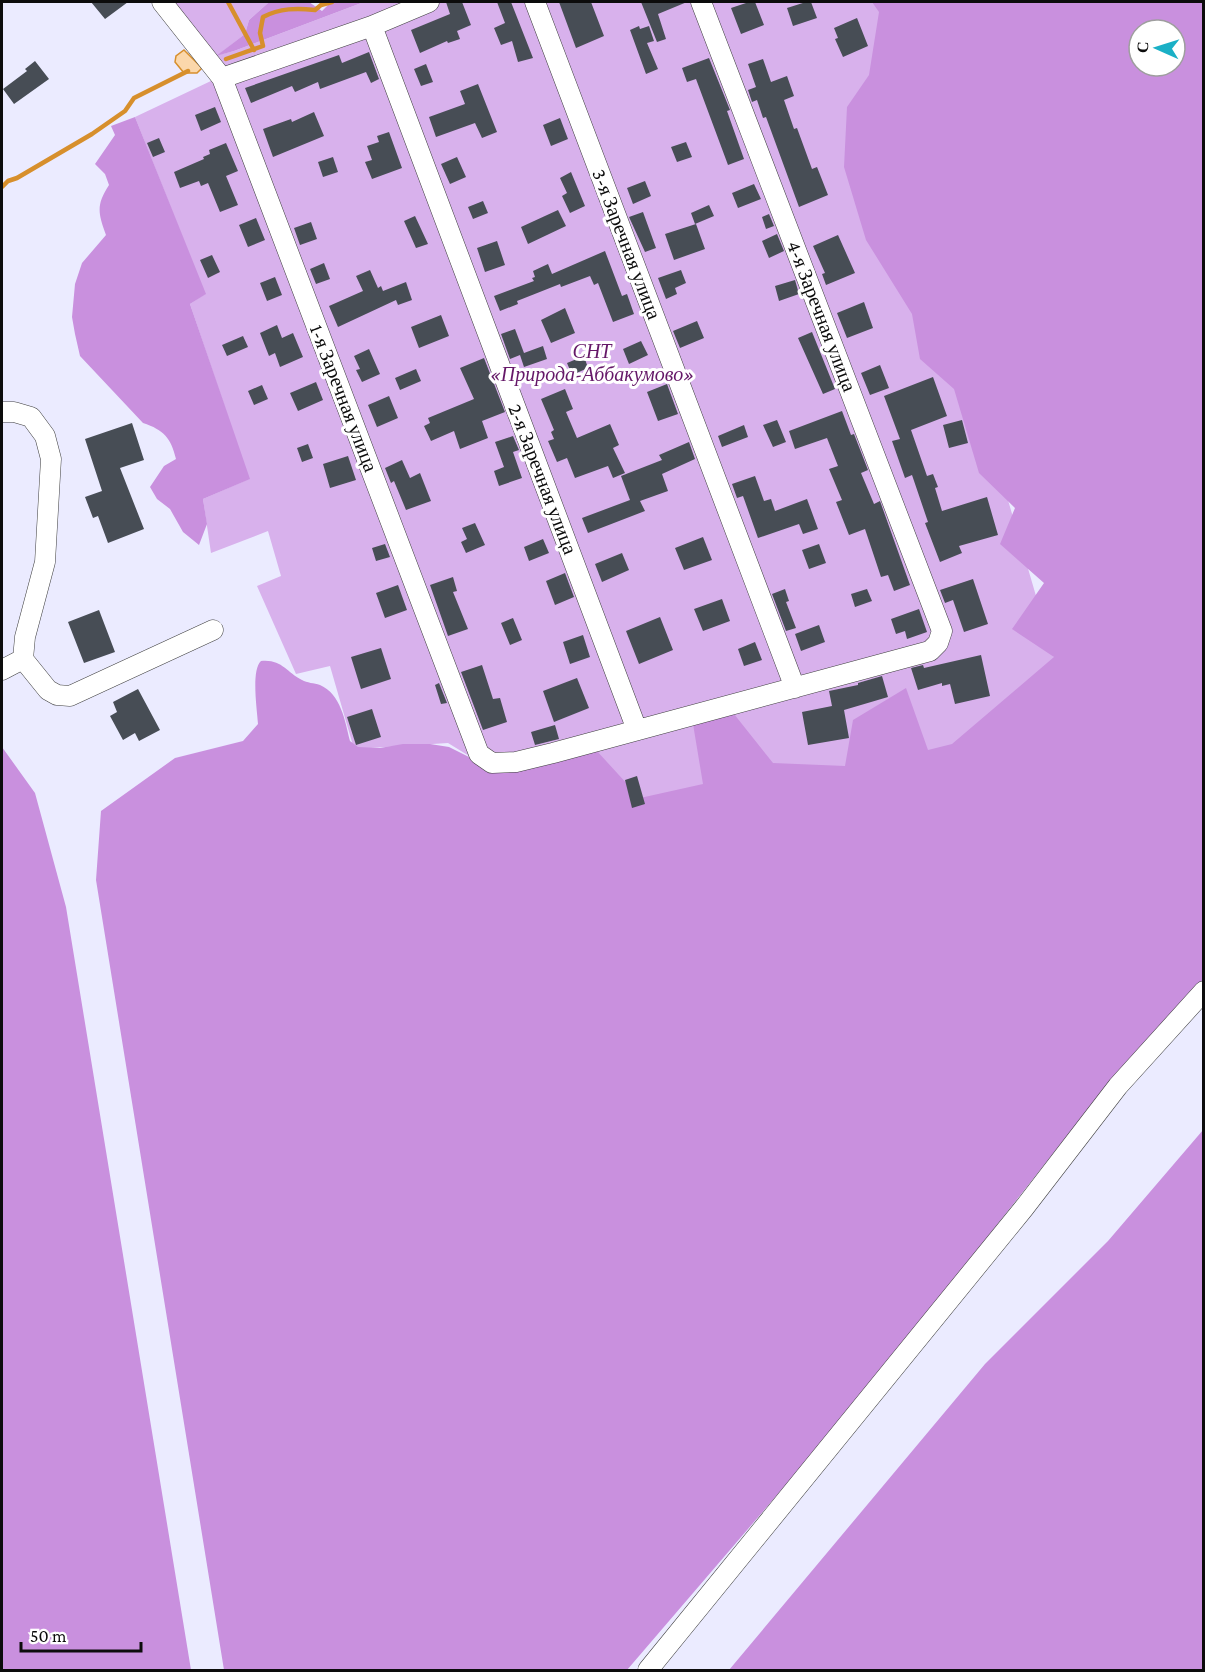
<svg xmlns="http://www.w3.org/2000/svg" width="1205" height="1672" font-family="'Crimson Pro',serif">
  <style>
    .green { fill: #d8b1ec }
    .forest { fill: #c990de; fill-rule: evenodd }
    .water { fill: #fbd7ab; stroke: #d78f2c; stroke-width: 1.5 }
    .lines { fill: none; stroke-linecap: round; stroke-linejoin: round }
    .stream { stroke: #d78f2c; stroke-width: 4.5 }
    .building { fill: #474d55 }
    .minor-casing { stroke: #3f3f3f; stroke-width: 21 }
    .minor { stroke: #fff; stroke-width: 20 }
    .labels { text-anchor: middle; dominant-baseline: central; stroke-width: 6; stroke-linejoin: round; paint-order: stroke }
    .street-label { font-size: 20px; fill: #0c0c0c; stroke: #fff }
    .park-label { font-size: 20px; font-style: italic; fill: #651868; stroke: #fff }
  </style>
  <rect width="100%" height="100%" fill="#ebebff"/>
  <path class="green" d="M 164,2 L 281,2 L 268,3 L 249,20 L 245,34 L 218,55 L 234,51 L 364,2 L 885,2 L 889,93 L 1072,719 L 544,872 L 518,786 L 448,743 L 354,749 L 330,666 L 296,674 L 257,586 L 281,576 L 268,531 L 211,553 L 203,499 L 249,479 L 190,304 L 205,294 L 135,117 L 213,80 Z"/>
  <path class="forest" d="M 281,2 L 309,2 L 322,11 L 331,2 L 364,2 L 234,51 L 216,56 L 245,34 L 249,20 L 268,3 Z
    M 872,2 L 1203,2 L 1203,980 L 1114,1076 L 862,1396 L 627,1670 L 224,1670 L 96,880 L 101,811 L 175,758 L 243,741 L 258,724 C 257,709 251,670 261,661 C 282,659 286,672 302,680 C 307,683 314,683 320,685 C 341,694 345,721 350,741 L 358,747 L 380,748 L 403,744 L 430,744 L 449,747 L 471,758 L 596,750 L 640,798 L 703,784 L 693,724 L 734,714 L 773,763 L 845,766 L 853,720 L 906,688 L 928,750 L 952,744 L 1054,657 L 1012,629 L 1044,583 L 1000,544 L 1015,508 L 979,473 L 954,389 L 920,359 L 912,314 L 866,240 L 844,167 L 847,107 L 869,75 L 879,12 ZM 1139,30 L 1175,30 L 1175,66 L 1139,66 Z
    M 135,117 L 206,294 L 190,304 L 250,479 L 203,499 L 207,524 L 199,545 L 183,532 L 170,509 L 157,499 L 150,487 L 164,466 L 176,459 C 171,438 164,430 143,423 L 80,356 L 75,334 L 72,317 L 75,284 L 82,263 L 106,235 C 98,213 96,205 109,185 L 105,174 L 95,164 L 115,135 L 111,126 Z
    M 2,747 L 35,793 L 66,907 L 191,1670 L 2,1670 Z
    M 1203,1130 L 1203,1670 L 729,1670 L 985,1364 L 1108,1241 Z"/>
  <path class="water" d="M 184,50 L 202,68 L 197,73 L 184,73 L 175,62 L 176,56 Z"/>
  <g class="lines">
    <path class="stream" d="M 228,2 L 254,50
      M 226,59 L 263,46 L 260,33 L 263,17 C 280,8 297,8 315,10 L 321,5 L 332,2
      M 2,187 L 8,181 L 17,178 L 92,134 L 125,111 L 134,98 L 188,71"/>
  </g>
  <path class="building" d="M 91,2 L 128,2 L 105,19 Z
    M 446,2 L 462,2 L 471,25 L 457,31 L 460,39 L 448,43 L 447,41 L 420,53 L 411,30 L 450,14 Z
    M 497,2 L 511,2 L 533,58 L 518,62 L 512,41 L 501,45 L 494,28 L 505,23 Z
    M 559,2 L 591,2 L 604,36 L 576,48 Z
    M 641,2 L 687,2 L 658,14 L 666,39 L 657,42 Z
    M 749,2 L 755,2 L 764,25 L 741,34 L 731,8 Z
    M 806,2 L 811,2 L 817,18 L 793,26 L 787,8 Z
    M 857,18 L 868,46 L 843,57 L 835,39 L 838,38 L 834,28 Z
    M 639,26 L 640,29 L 649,26 L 654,41 L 647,43 L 658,69 L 646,74 L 630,30 Z
    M 369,52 L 379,79 L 371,83 L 366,72 L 320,89 L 318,82 L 295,92 L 292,86 L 251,103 L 245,88 L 339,55 L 342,63 Z
    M 709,58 L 730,110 L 727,111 L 744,159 L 728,165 L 696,79 L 687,82 L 682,68 Z
    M 763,59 L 771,82 L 787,76 L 794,96 L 784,100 L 794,129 L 797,128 L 812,169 L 817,167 L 828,195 L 799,207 L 766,117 L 763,118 L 757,100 L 752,102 L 748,90 L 756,87 L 748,64 Z
    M 35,61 L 49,79 L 14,104 L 3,89 L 27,71 L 25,69 Z
    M 426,64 L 433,82 L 421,86 L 414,69 Z
    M 478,84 L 497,132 L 482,138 L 475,123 L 436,137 L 429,117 L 465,104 L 460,91 Z
    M 215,107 L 221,122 L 201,131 L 195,115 Z
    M 314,112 L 324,136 L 273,157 L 263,129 L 291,119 L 292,122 Z
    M 560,118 L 568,139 L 551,146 L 543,125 Z
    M 389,132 L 402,168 L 372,179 L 365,162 L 372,160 L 367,146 L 379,142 L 377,136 Z
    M 159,138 L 165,152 L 153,157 L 147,143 Z
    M 686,142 L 692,157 L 677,162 L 671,147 Z
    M 226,143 L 238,171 L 226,176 L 238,205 L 220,212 L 208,183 L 201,186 L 199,181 L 180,188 L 174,172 L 204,159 L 203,157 L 210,154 L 209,150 Z
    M 333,157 L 338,172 L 323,177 L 318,162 Z
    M 457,157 L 466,177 L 450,184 L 441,164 Z
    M 571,172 L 585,206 L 570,213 L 562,196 L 567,193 L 560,178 Z
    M 645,181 L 651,196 L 633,204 L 627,188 Z
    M 754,184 L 761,199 L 738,208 L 732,193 Z
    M 483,201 L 488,213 L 473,219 L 468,207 Z
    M 709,205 L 714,216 L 695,224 L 691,213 Z
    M 558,210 L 566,226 L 528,244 L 521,227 Z
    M 643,212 L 656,248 L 645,252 L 629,217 Z
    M 769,214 L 774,226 L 766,229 L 762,217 Z
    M 415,216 L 428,244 L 416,248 L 404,221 Z
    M 256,218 L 265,240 L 248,247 L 239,225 Z
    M 311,222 L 317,239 L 300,245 L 294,228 Z
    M 696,224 L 705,249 L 674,260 L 665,234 Z
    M 777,234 L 784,251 L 769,258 L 762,241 Z
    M 838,235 L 855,273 L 826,285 L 822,274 L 825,273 L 813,246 Z
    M 497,241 L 505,265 L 485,272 L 477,248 Z
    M 605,251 L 622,296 L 627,294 L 634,314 L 613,322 L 598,283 L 594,285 L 590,276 L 561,287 L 560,284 L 517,301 L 518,304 L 500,311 L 494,296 L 534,281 L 532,278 L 535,277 L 533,271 L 548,264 L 552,274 Z
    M 212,255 L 220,272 L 208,278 L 200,260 Z
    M 324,263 L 330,279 L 316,284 L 310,269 Z
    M 370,270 L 378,288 L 381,286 L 383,291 L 406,282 L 412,300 L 398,305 L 396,300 L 338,327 L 329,306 L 363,291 L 356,276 Z
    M 681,270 L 686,283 L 675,288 L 677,294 L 666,299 L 658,278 Z
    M 275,277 L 282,295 L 267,301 L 260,283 Z
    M 795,280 L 799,294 L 779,301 L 775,286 Z
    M 864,302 L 873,328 L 847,338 L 837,313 Z
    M 565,308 L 575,333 L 551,343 L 541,320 Z
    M 441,315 L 449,336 L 419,348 L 411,327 Z
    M 697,321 L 704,338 L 680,348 L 673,331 Z
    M 277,325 L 282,338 L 293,333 L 303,357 L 280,367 L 275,353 L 269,356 L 260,333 Z
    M 515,329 L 524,353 L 543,346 L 547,359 L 524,367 L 520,355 L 510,359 L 501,334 Z
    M 812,332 L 835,389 L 823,394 L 798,338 Z
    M 243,336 L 248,347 L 227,356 L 222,345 Z
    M 641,341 L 648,355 L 629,364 L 623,349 Z
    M 369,349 L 380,374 L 362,382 L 356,370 L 360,369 L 354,356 Z
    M 584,356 L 588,368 L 572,375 L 567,363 Z
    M 484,358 L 505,412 L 482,421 L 488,438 L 460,449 L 454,431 L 431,441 L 424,426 L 430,423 L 428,418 L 474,399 L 460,368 Z
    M 880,365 L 889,388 L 870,395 L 861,373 Z
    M 416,369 L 421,381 L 400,390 L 395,378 Z
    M 933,377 L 947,416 L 911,430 L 927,476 L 933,474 L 938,487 L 935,488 L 942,511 L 987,497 L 998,535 L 959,546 L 962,553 L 940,562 L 925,523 L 928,522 L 912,475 L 905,478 L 892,441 L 900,439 L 884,396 Z
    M 316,382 L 323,400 L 298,411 L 290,393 Z
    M 667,384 L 678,414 L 658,421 L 647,392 Z
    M 262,385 L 268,399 L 254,405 L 248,391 Z
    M 565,389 L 573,409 L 566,412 L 577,438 L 610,424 L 619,445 L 613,448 L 625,473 L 613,478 L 608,466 L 575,478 L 567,458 L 557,462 L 548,441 L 554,439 L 551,432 L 554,430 L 541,399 Z
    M 389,396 L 398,418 L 377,427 L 368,405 Z
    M 842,411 L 851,435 L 854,434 L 868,470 L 861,473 L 874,504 L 880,501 L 910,585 L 894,591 L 888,575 L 881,577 L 865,529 L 849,535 L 836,502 L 842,500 L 829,469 L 838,466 L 827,438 L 795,449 L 789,431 Z
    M 777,420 L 786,442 L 773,447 L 763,425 Z
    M 962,420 L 968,443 L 949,448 L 943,425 Z
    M 132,423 L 144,460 L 120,468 L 144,529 L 108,543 L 98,516 L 93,518 L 85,497 L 102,491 L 85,439 Z
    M 744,425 L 748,437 L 722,447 L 718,436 Z
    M 513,436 L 519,450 L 513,452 L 522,478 L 499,486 L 494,471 L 504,467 L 495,442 Z
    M 689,442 L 695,459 L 662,474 L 668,491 L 640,501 L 645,511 L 588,533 L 582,518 L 630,500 L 621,476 L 662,460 L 659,455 Z
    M 308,444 L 313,458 L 302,462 L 297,448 Z
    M 348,456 L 356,480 L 330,488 L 323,464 Z
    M 402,460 L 410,478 L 420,473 L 431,501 L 406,510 L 394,481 L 391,483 L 385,468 Z
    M 755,476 L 764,501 L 771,499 L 775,511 L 807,499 L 818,529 L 803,534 L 799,524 L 758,538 L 743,496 L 737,498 L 732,484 Z
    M 475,523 L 485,545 L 466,553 L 461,542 L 467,539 L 462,528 Z
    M 703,537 L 712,560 L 684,570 L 675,548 Z
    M 543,539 L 549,553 L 529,561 L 524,547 Z
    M 385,544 L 390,557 L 376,561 L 372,548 Z
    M 819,544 L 826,563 L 809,569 L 802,550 Z
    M 622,553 L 629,570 L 602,582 L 595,564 Z
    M 565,573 L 574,597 L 555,605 L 546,581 Z
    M 453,577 L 457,591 L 453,592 L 468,629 L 448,636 L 430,585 Z
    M 973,579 L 988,624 L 964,632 L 953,600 L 945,603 L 940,590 Z
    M 398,585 L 407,610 L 385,618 L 376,593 Z
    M 785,589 L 789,601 L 786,602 L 796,628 L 786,631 L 772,594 Z
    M 867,589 L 872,601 L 855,607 L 851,594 Z
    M 722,599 L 730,621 L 703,631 L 694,609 Z
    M 919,609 L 927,632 L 907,639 L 905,631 L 896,634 L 891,619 Z
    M 99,610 L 115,652 L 84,663 L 68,622 Z
    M 660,617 L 673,650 L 639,664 L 626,631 Z
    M 513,618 L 522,640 L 510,645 L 501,623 Z
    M 819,625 L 825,642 L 801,651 L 795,634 Z
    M 583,635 L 590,657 L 570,664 L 563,642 Z
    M 755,642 L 762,660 L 744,666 L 738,649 Z
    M 381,648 L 391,679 L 361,689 L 351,657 Z
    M 981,655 L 990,696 L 955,704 L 950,684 L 942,686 L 942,683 L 918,690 L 911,668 L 923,665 L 924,668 Z
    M 482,665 L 493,699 L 500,698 L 507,722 L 483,730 L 461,672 Z
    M 882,676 L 888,697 L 844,710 L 849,738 L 808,745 L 802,712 L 832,706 L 829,691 L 858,685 L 858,683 Z
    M 577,678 L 589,708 L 554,722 L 543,691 Z
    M 439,683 L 447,703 L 441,704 L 435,685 Z
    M 138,689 L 160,730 L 139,741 L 135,733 L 123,740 L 110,716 L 117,712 L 113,702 Z
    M 372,709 L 381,737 L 356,745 L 347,717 Z
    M 555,725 L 559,739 L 535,745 L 531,732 Z
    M 637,776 L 645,804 L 632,808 L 625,780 Z"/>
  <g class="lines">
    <g class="minor-casing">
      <path id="minor" d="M 162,2 L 222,78 L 479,754 L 492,763 L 516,762 L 553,753 L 930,651 L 938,643 L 942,631 L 701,2
        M 535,2 L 795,688
        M 372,26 L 637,730
        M 222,78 L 372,26 L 429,2
        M 2,412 L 14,412 L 31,417 L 45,436 L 51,459 L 45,562 L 25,637 L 23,659 L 2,670
        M 23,659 L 48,690 L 57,695 L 70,696 L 213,630
        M 648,1670 L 1024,1208 L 1118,1086 L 1204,991"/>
    </g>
    <use href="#minor" class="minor"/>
  </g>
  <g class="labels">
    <g class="street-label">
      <text transform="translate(627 244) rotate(69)">3-я Заречная улица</text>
      <text transform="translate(822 316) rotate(69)">4-я Заречная улица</text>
      <text transform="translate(344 398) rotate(69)">1-я Заречная улица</text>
      <text transform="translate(543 479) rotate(69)">2-я Заречная улица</text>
    </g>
    <g class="park-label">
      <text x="592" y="351">СНТ<tspan x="592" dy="23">«Природа-Аббакумово»</tspan></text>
    </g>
  </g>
  <rect width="1205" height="1672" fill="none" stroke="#0c0c0c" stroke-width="6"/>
  <g transform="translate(1157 48) rotate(273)"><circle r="28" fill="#ffffff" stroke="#9e9e9e" stroke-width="1.5"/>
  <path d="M0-4.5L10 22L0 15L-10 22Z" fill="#1ab0c6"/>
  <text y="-9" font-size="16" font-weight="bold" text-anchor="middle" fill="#0c0c0c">С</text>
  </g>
  <path d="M21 1642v9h120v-9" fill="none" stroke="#0c0c0c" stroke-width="3"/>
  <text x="30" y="1642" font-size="18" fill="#0c0c0c" stroke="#ffffff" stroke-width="4.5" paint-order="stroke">50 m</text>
</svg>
